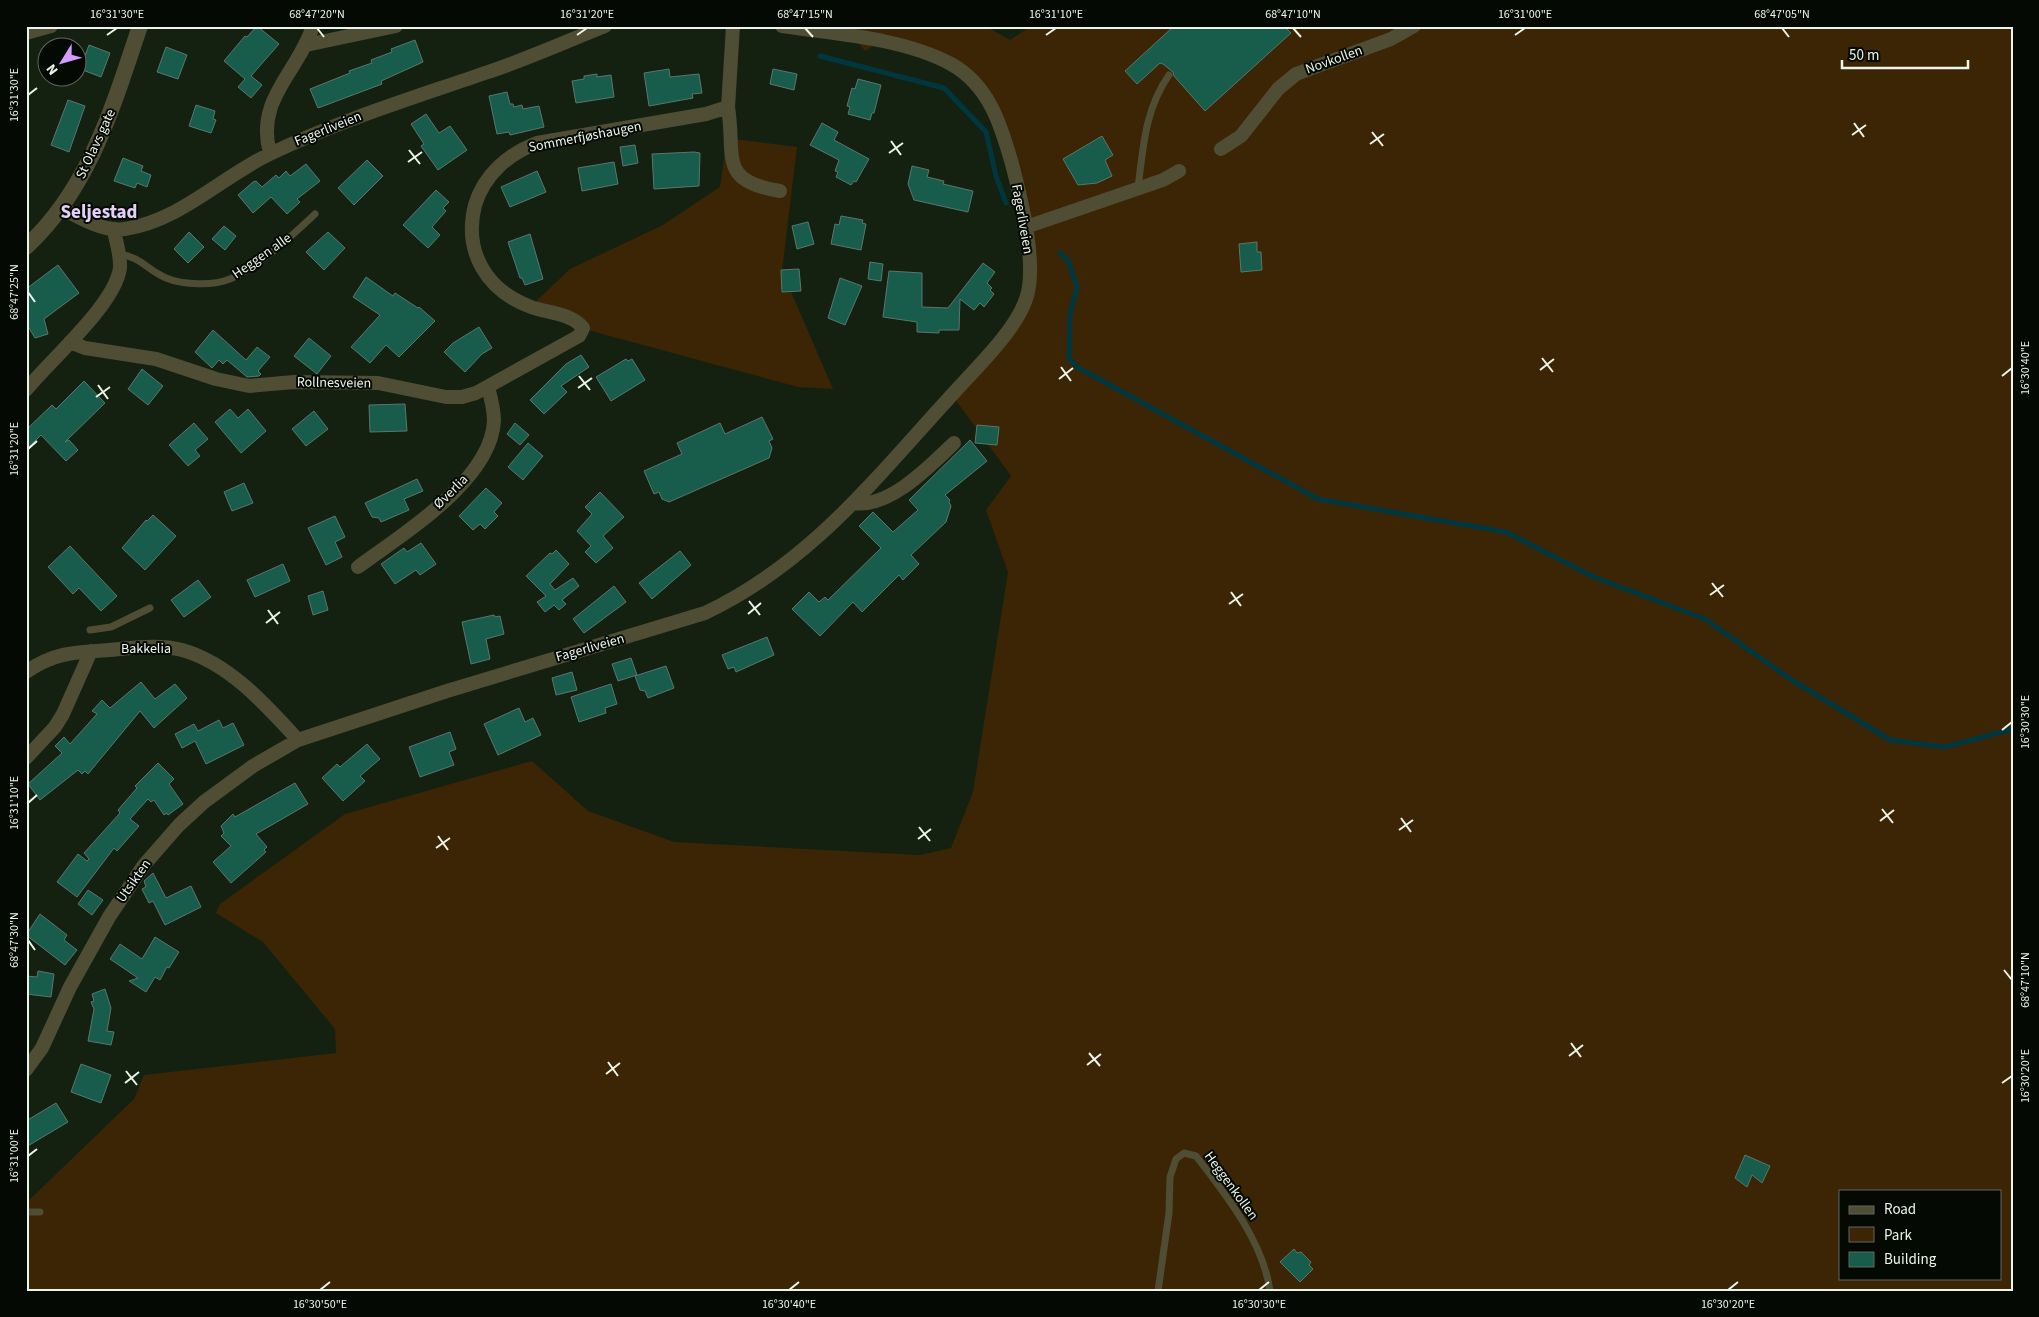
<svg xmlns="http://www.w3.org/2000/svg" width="2039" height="1317" font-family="'Source Sans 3',sans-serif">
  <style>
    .green { fill: #3b2504; fill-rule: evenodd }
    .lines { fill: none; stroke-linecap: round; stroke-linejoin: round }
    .stream { stroke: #00373e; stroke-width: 5 }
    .building { fill: #185c4c; stroke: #5b766d }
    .service { stroke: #4f4e34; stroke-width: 7 }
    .minor { stroke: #4f4e34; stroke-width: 14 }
    .tertiary { stroke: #4f4e34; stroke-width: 16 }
    .ticks { fill: none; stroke: #ecf5e9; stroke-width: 2 }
    .labels { text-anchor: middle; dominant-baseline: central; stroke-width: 4; stroke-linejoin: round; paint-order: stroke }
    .street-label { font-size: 14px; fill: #ecf5e9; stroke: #040904 }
    .district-label { font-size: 19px; font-weight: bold; fill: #e6d0f9; stroke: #040904 }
    .neatline { fill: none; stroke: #ecf5e9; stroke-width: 2 }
    .ticks-label { font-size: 12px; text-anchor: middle; fill: #ecf5e9 }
  </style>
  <rect width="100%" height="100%" fill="#142111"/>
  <path class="green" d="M 757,26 L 985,26 L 1010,40 L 1031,26 L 2013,26 L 2013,1291 L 26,1291 L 26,1203 L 134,1099 L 144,1075 L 336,1053 L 335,1029 L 263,942 L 216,913 L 220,904 L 345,814 L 532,761 L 588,811 L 674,842 L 920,855 L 951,848 L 973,792 L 1008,572 L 986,510 L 1011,476 L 952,395 L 1031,297 L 1009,150 L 973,82 L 940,61 L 874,45 L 865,51 L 857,41 ZM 1840,1191 L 2000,1191 L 2000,1278 L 1840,1278 Z
    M 727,138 L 797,147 L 782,271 L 833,389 L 798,387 L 584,329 L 533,304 L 570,269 L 663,225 L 720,187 Z"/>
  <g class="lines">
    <path class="stream" d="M 820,56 L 944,88 L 986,132 L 996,176 L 1006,203
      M 1060,253 L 1068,260 L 1077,287 L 1070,314 L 1069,358 L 1077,367 L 1318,499 L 1506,532 L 1594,577 L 1705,619 L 1792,680 L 1890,740 L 1945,747 L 2013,729"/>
  </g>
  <path class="building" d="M 257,26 L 279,44 L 251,76 L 262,85 L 251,98 L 238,87 L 245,79 L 224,61 L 245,36 L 247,37 Z
    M 1174,26 L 1284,26 L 1291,33 L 1205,111 L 1174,76 L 1173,72 L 1163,64 L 1160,63 L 1137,84 L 1125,71 Z
    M 415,40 L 423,62 L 381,81 L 382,84 L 318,108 L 310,89 L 350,73 L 349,71 L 372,63 L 371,60 L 392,52 L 391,49 Z
    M 89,45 L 110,53 L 101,77 L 80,69 Z
    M 166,47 L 187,55 L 178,79 L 157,72 Z
    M 669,69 L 670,77 L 699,74 L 702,93 L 692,94 L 693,98 L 649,106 L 644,73 Z
    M 773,69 L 797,74 L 794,90 L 770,84 Z
    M 597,74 L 597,77 L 611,75 L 614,97 L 576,103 L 572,81 L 584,79 L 584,76 Z
    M 858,79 L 881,85 L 874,113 L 872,113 L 870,120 L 848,114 L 850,107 L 847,106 L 852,88 L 855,89 Z
    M 507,92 L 510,104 L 513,104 L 514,107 L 522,105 L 523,109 L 539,106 L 544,127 L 510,135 L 509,132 L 497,134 L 489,96 Z
    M 68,100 L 85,106 L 69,152 L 51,145 Z
    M 196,105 L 215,111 L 213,119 L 216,120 L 211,133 L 189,126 Z
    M 426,114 L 439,133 L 450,126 L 467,150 L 438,170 L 421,146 L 424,144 L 411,124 Z
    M 822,123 L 838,132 L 834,140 L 869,159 L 856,182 L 854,181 L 851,185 L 836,177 L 838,172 L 835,171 L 839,160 L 810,145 Z
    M 1102,136 L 1113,155 L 1105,160 L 1112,176 L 1097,183 L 1078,185 L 1063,159 Z
    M 635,145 L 638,163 L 623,166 L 620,147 Z
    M 694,152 L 700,153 L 699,186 L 654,189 L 652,154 Z
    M 123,158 L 143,166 L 141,171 L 151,175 L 147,187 L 137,183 L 135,188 L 114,181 Z
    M 367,160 L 383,176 L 354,205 L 338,188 Z
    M 614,162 L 618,184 L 582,191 L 578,168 Z
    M 306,164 L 320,181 L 297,199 L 300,202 L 287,214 L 271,197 L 253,213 L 238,195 L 253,182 L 256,181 L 262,187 L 276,175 L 279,178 L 286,171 L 290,176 Z
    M 912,166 L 929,170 L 927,177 L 944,181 L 943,184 L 973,191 L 968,212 L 914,200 L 908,184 Z
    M 537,171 L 546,192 L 510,207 L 501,187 Z
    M 436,190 L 449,202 L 443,208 L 446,211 L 432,227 L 440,235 L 428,248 L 403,225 Z
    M 841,216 L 863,220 L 862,223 L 866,224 L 861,250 L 831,244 L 835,224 L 839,225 Z
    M 808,222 L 814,244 L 797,249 L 792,226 Z
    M 224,226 L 236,236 L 225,250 L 212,239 Z
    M 189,232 L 204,247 L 188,263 L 174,249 Z
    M 328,232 L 345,248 L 324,270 L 306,252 Z
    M 530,234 L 543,279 L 525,285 L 522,278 L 520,278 L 508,242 Z
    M 1257,242 L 1257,252 L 1261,252 L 1262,270 L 1241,272 L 1239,244 Z
    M 870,262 L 883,264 L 881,281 L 868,279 Z
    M 983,263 L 995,272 L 987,283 L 992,288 L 990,290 L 994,294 L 984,307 L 980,303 L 974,310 L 960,299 L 959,330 L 939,330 L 939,333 L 917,332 L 917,322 L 883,317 L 889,271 L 922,273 L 922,307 L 948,308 Z
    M 58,265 L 79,293 L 44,319 L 48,334 L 35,338 L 26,323 L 26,289 Z
    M 799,269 L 801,291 L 782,292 L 781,270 Z
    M 366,277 L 393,296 L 395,293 L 418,308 L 419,307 L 435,321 L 399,357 L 386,345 L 370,363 L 351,347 L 380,315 L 353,297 Z
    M 840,278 L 862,286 L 845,325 L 828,318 Z
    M 479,327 L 492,348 L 482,354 L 465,372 L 444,352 L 453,343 Z
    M 213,330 L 246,360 L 257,347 L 270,357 L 258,371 L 261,374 L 259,376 L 247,377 L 227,360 L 223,364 L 219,360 L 212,368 L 195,352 Z
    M 309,338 L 331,356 L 317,374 L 294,356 Z
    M 581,355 L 589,367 L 561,386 L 567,392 L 544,414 L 530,400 L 566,364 Z
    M 626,359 L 628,361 L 632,359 L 645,380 L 611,401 L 596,377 Z
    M 142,369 L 163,386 L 148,405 L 128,389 Z
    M 84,381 L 105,403 L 65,442 L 69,440 L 78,450 L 66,461 L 41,435 L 26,450 L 26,430 L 52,405 L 56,409 Z
    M 405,404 L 407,431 L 370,432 L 369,405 Z
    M 230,409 L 238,418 L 248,409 L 266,431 L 241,453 L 215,422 Z
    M 314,411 L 328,429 L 306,446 L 292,429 Z
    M 762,417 L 773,439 L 769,441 L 772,448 L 769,458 L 669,502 L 662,499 L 659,492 L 654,494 L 644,471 L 682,454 L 677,443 L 720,423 L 725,434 Z
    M 194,423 L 208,439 L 195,450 L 200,456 L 188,466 L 169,445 Z
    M 515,423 L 529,435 L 520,445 L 507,434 Z
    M 977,425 L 999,427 L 997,445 L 975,443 Z
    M 970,440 L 987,461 L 945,495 L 950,500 L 949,502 L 951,506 L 946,522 L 911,555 L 919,564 L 903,580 L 899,575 L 862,612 L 853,602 L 820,636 L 792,609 L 809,592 L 819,602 L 825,597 L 828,600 L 881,548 L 859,526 L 873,512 L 893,532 L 918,510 L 909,500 Z
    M 528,443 L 543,456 L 523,480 L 508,467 Z
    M 417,479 L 423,491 L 404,499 L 409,510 L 381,522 L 379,518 L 372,517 L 365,503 Z
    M 244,483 L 253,503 L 232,511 L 224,492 Z
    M 486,488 L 502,503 L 494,512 L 498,516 L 485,529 L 480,524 L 473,530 L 459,516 Z
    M 600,492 L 624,517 L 603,536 L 613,548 L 596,563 L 585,552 L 591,546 L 577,531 L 592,514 L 585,507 Z
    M 153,515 L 176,536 L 145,570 L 122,548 L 146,520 L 147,521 Z
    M 335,516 L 345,537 L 335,542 L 342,557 L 326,565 L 308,528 Z
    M 421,543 L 436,564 L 420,575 L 416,570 L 395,584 L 381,564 L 404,548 L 407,552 Z
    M 70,546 L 117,596 L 101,611 L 79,588 L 73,594 L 48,567 Z
    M 556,550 L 569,564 L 550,584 L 555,590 L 573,578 L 579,586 L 562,600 L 566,604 L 559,610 L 554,605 L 545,612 L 537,602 L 546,596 L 526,576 L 550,553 L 552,554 Z
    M 680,551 L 691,565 L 652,599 L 639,583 Z
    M 283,564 L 290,581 L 255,597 L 247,580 Z
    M 198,580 L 211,597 L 184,617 L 171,600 Z
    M 614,586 L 626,602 L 584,633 L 573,619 Z
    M 323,591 L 328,610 L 313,615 L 308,596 Z
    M 494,615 L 495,617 L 500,616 L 504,634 L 486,639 L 490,659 L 471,664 L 462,622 Z
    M 767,637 L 774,655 L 736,672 L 734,667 L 728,669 L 722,655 Z
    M 631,658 L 637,675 L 618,681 L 612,664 Z
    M 666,666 L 674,688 L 648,698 L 645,691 L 640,690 L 635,676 Z
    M 572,672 L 577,690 L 556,695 L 552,678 Z
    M 141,682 L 155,699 L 175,684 L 187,698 L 154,728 L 140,711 L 88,774 L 85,771 L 82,774 L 78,770 L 40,800 L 28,784 L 62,753 L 55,746 L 64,737 L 70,744 L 97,714 L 92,711 L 102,700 L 110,708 Z
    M 611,684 L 617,704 L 605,708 L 606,713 L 579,722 L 571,697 Z
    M 519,708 L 525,722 L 533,718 L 541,735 L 498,755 L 484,724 Z
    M 219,720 L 223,728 L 233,723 L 244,745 L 206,764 L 195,741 L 182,748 L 175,734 L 194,724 L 198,731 Z
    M 450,732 L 456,749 L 449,752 L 454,765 L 420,777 L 409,747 Z
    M 367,744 L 380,759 L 360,776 L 365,781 L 343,801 L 322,778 L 337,764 L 340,767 Z
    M 158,763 L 174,779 L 169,784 L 183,804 L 168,815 L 167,813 L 164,815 L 154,800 L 151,802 L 148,799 L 130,819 L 139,826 L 117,851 L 114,848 L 77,897 L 57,882 L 78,854 L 87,861 L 89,859 L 84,853 L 120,813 L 118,810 L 137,788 L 135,786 Z
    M 295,783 L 308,804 L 256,834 L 267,847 L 264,850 L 266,852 L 231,883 L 213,862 L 231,846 L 221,836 L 224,833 L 221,826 L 233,814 L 235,817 Z
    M 153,873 L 166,898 L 191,886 L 201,907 L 165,925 L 153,901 L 149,903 L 142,889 L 146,887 L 144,881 Z
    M 88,890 L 103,900 L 92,915 L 78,904 Z
    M 40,914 L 67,935 L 64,940 L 77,950 L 65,965 L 26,935 Z
    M 155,937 L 179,952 L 169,968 L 167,967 L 160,980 L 155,977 L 146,992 L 129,981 L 138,978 L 110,959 L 120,944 L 142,959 Z
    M 38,971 L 54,974 L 51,997 L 26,994 L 26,976 L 37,977 Z
    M 105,989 L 111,1008 L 107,1031 L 114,1032 L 111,1045 L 88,1041 L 94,1009 L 91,1002 L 94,1001 L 92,994 Z
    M 81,1064 L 111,1075 L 101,1103 L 71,1092 Z
    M 56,1103 L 68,1122 L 26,1147 L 26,1121 Z
    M 1745,1155 L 1770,1166 L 1762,1183 L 1752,1175 L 1747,1187 L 1735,1178 Z
    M 1294,1249 L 1297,1253 L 1301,1252 L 1311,1262 L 1309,1265 L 1313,1269 L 1300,1282 L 1280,1262 Z"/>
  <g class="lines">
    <path class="service" d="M 1138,188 C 1143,148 1145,109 1169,75
      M 119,254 C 141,257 147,270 166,278 C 183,285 213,286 230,279 C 258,267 293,235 315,214
      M 90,630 L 111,627 L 150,608
      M 26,1212 L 40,1212
      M 1158,1291 L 1169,1213 L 1170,1177 L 1176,1159 L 1184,1153 L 1196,1156 C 1226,1195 1263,1241 1270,1291"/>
    <path class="minor" d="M 26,33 L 51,26
      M 306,45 L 396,26
      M 728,107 C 736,156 717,181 780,191
      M 1221,149 L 1241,136 L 1278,89 L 1296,74 L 1391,39 L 1414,26
      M 270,153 C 255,99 298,73 313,26
      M 61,208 C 80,218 103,232 125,229 C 182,220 222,176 272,153 C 341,120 413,98 485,73 C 525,60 565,42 605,26
      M 1026,227 L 1163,180 L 1179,171
      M 70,342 L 85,348 L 156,359 L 216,379 L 249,386 L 294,382 L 378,383 L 446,397 L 462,397 L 476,393 L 579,336 L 583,328 C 572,313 547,313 531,307 C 487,291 463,252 475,205 C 484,175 508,154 537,143 L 706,114 L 728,107 L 733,26
      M 26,390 C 50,360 115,305 120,268 C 121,256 116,242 114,230
      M 853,503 C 889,509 930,466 954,443
      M 358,567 C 401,535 491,481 494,421 C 494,410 491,398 488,387
      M 26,672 C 54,652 77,652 109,650 C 133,648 159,644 182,650 C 229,663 266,705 298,740
      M 26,758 L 55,727 L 63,714 L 91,651
      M 26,1070 L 42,1048 L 70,987 L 109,917 L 144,865 L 179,825 L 204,802 L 253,766 L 298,740 L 447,691 L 705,613 C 810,563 873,481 950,397 C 973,371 1015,332 1026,299 C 1038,266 1021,198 1012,164 C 1001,125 989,85 951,64 C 903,38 836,34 782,26"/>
    <path class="tertiary" d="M 26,247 C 90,188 113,106 140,26"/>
  </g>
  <path class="ticks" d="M 317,28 L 324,37M 805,28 L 813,37M 1293,28 L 1301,37M 1782,28 L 1789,37M 107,35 L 117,28M 577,35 L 587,28M 1046,35 L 1056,28M 1515,35 L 1525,28M 28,95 L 37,88M 1854,123 L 1864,137M 1372,132 L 1383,146M 1852,135 L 1866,125M 891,141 L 901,155M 1370,144 L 1384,134M 409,150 L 420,164M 889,153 L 903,143M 408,162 L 422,152M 28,292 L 35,302M 1542,358 L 1553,372M 1061,367 L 1071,381M 1540,370 L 1554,359M 579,376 L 590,390M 2002,376 L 2012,368M 1059,379 L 1073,368M 98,385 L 108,399M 578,388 L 592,378M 96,397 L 110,387M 28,449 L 37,441M 1712,583 L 1723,597M 1231,592 L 1241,606M 1710,595 L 1724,585M 749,601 L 760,615M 1229,604 L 1243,594M 268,610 L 278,624M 748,614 L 761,603M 266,623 L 280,612M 2002,730 L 2012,722M 28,803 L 37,795M 1882,809 L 1893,823M 1401,818 L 1411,832M 1880,821 L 1894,810M 919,827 L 930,841M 1399,830 L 1413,820M 438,836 L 448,850M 918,839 L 931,829M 436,848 L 450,838M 28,940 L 35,950M 2004,970 L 2012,980M 1571,1043 L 1581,1057M 1089,1053 L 1100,1066M 1569,1056 L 1583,1045M 608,1062 L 618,1076M 1087,1065 L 1101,1054M 126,1071 L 137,1085M 606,1074 L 620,1063M 125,1083 L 139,1072M 2002,1083 L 2012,1076M 28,1156 L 37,1149M 320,1290 L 330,1282M 789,1290 L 799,1282M 1259,1290 L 1269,1282M 1728,1290 L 1738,1282"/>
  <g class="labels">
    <g class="street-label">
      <text transform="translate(1334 60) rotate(-20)">Novkollen</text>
      <text transform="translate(328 129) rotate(-22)">Fagerliveien</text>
      <text transform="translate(585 137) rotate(-11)">Sommerfjøshaugen</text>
      <text transform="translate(96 144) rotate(-65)">St Olavs gate</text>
      <text transform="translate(1022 219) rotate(80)">Fagerliveien</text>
      <text transform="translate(262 256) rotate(-35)">Heggen alle</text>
      <text transform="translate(334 383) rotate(1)">Rollnesveien</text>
      <text transform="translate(451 492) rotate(-45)">Øverlia</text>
      <text transform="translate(590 648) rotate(-16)">Fagerliveien</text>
      <text x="146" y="649">Bakkelia</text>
      <text transform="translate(134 881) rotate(-55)">Utsikten</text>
      <text transform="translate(1231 1186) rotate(54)">Heggenkollen</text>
    </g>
    <g class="district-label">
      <text x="99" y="212">Seljestad</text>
    </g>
  </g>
  <rect width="2039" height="1317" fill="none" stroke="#040904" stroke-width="55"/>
  <rect x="1839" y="1190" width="162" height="90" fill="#040904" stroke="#616760"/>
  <rect x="1849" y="1206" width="25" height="8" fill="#4f4e34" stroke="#616760"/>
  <text x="1884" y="1214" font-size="15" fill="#ecf5e9">Road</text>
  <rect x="1849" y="1227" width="25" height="15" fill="#3b2504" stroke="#616760"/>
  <text x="1884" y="1240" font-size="15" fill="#ecf5e9">Park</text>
  <rect x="1849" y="1252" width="25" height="15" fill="#185c4c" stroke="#616760"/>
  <text x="1884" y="1264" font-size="15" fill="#ecf5e9">Building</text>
  <g transform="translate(62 62) rotate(233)"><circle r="24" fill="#040904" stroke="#616760"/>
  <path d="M0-4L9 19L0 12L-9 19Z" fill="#d49cfc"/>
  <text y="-8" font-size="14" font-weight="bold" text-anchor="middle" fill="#ecf5e9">N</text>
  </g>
  <path d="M1842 60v8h126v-8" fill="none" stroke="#ecf5e9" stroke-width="2.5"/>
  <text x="1849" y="60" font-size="15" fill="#ecf5e9" stroke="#040904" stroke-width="4" paint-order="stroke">50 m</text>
  <rect x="28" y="28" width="1984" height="1262" class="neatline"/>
  <g class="ticks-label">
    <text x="117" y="18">16°31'30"E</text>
    <text x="317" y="18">68°47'20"N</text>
    <text x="587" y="18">16°31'20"E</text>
    <text x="805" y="18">68°47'15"N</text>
    <text x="1056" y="18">16°31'10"E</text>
    <text x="1293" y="18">68°47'10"N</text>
    <text x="1525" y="18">16°31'00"E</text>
    <text x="1782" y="18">68°47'05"N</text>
    <text transform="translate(14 95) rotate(-90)" y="4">16°31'30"E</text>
    <text transform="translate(14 292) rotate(-90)" y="4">68°47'25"N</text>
    <text transform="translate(2025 368) rotate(-90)" y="4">16°30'40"E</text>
    <text transform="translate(14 449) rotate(-90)" y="4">16°31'20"E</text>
    <text transform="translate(2025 722) rotate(-90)" y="4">16°30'30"E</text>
    <text transform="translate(14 803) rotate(-90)" y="4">16°31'10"E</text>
    <text transform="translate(14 940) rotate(-90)" y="4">68°47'30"N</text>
    <text transform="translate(2025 980) rotate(-90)" y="4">68°47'10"N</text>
    <text transform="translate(2025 1076) rotate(-90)" y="4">16°30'20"E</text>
    <text transform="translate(14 1156) rotate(-90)" y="4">16°31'00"E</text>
    <text x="320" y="1308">16°30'50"E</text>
    <text x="789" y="1308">16°30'40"E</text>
    <text x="1259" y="1308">16°30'30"E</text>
    <text x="1728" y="1308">16°30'20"E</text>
  </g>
</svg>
